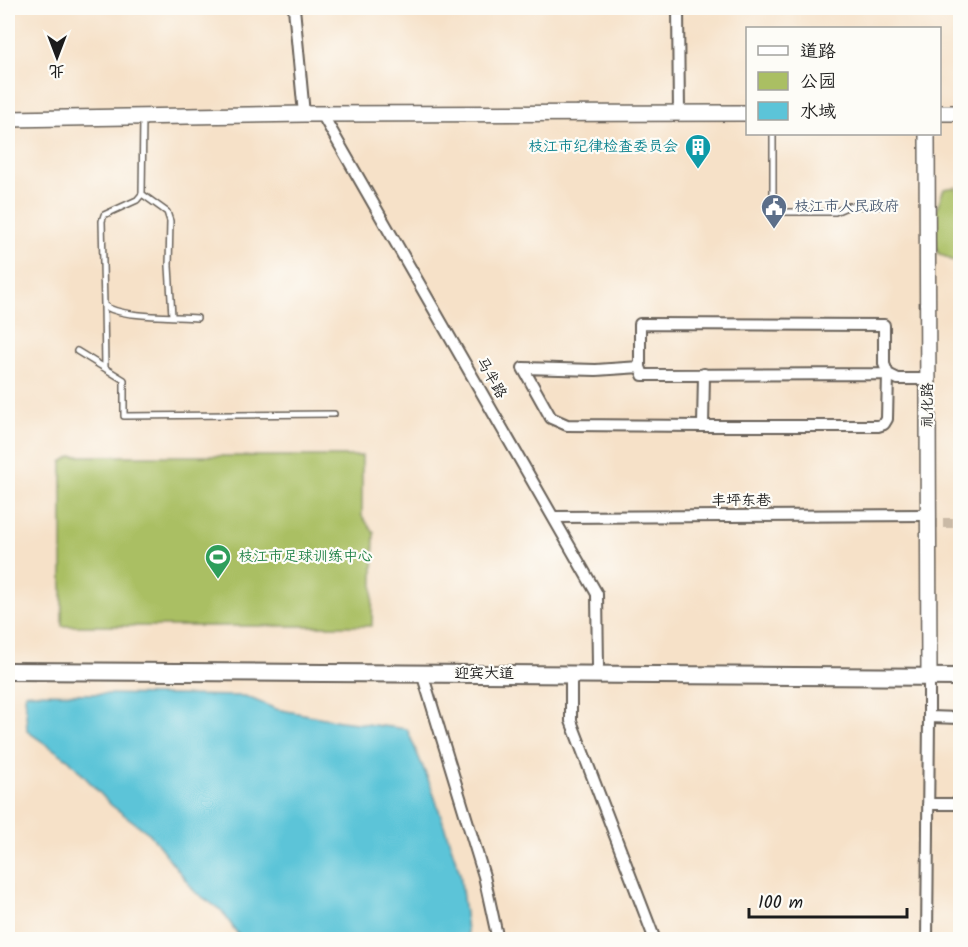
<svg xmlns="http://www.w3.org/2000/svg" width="968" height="947" font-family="Kalam,'LXGW WenKai TC',sans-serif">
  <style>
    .green { fill: #aabf63; stroke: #636e40; stroke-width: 1.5 }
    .water { fill: #5cc4d8; stroke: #3c707a; stroke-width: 1.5 }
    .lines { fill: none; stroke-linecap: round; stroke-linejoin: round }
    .street-tunnel { stroke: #cabaa6; stroke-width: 10; stroke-dasharray: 10 5; stroke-linecap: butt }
    .lane-casing { stroke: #686158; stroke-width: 8 }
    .street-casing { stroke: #686158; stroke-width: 14 }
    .secondary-casing { stroke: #686158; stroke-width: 18 }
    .primary-casing { stroke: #686158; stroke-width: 20 }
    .lane { stroke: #fff; stroke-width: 5 }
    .street { stroke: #fff; stroke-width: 10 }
    .secondary { stroke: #fff; stroke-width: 15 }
    .primary { stroke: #fff; stroke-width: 16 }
    .labels { text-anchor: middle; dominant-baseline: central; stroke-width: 4.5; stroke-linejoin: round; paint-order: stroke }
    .culture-label { font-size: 15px; fill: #0d838f; stroke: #fdfcf7; text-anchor: end }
    .service-label { font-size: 15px; fill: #4e5e75; stroke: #fdfcf7; text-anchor: start }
    .street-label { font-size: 15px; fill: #1c1c1c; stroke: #fdfcf7 }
    .leisure-label { font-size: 15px; fill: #27864d; stroke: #fdfcf7; text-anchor: start }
  </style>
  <rect width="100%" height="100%" fill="#fdfcf7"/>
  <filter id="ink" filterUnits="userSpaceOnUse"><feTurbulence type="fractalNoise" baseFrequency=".0167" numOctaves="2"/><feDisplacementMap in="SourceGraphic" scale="12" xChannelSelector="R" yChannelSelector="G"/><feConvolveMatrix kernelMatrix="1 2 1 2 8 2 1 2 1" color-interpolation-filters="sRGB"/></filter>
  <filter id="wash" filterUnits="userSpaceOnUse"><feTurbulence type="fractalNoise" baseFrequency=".008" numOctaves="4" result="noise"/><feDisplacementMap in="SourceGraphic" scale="24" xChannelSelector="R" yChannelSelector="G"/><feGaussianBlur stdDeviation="1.35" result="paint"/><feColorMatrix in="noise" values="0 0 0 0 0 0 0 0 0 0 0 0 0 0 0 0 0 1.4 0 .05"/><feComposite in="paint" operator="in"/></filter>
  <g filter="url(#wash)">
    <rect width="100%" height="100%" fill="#f6e1c8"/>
    <path class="green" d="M 956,187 L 960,200 L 960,261 L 953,261 L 938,253 C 932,226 933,214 944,189 Z
      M 72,456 L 362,456 L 362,516 L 374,533 L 372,626 L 62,626 L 62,462 Z"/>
    <path class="water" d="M 25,693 L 245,696 L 276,709 L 340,721 L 407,729 L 432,789 L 460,873 L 468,939 L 241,939 L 222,911 L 195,892 L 150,834 L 111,805 L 69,760 L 27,731 Z"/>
  </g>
  <g filter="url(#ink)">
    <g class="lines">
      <path class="street-tunnel" d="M 928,523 L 960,523"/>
      <g class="lane-casing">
        <path id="lane" d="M 143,118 L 142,194 L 137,200 L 104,215 L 102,221 L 104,305 C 119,318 175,316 197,318
          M 773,134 L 773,212 L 835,212 L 849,206 L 891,206
          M 142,194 L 167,212 L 170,221 L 169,266 L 172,316
          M 104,305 L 105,368
          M 77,351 L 124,380 L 124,416 L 334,414"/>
      </g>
      <g class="street-casing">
        <path id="street" d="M 294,8 L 304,114
          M 678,8 L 679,114
          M 322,114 L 597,594 L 598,666
          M 523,368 L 551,418 L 567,425 L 703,426
          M 523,368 L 596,370 L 640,367
          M 704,374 L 703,426 L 878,426 L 884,424 L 887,419 L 888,374 L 643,375 L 640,367 L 640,324 L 884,325 L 884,364 L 888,374 L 898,379 L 928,379
          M 554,517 L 928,515
          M 422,673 L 484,876 L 498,940
          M 571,675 L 571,721 L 655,940
          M 929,677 L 929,717 L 960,718
          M 928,804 L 960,804
          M 927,940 L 929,717"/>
      </g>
      <g class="secondary-casing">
        <path id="secondary" d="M 940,113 L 960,113
          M 8,119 L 304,114 L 748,113
          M 927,134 L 929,677"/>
      </g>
      <g class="primary-casing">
        <path id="primary" d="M 8,671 L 960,677"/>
      </g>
      <use href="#lane" class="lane"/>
      <use href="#street" class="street"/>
      <use href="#secondary" class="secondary"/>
      <use href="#primary" class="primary"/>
    </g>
  </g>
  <defs>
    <g id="building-pin" transform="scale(1.35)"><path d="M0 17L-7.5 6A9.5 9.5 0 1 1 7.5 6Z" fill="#0f9aa8" stroke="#fdfcf7"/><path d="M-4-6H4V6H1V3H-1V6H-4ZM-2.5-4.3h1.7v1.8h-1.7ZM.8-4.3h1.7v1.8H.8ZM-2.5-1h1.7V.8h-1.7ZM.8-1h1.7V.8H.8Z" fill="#fff"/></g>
    <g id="civic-pin" transform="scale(1.35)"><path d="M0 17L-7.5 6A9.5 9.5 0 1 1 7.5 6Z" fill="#5c6f8a" stroke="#fdfcf7"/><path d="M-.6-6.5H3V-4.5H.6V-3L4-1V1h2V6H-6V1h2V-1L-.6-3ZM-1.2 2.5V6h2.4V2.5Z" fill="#fff"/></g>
    <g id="stadium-pin" transform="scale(1.35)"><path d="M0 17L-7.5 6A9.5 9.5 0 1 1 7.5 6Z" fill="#2e9e5b" stroke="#fdfcf7"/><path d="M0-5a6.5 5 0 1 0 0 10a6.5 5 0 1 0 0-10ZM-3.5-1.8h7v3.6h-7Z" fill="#fff"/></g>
  </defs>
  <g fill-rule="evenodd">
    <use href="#building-pin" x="698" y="147"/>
    <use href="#civic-pin" x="774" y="207"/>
    <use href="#stadium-pin" x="218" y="557"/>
  </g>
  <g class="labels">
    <g class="culture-label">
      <text x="678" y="147">枝江市纪律检查委员会</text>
    </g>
    <g class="service-label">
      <text x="794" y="207">枝江市人民政府</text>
    </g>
    <g class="street-label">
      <text transform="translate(491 378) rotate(60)">马半路</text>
      <text transform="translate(928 405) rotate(-90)">礼化路</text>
      <text x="741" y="501">丰坪东巷</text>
      <text x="484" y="674">迎宾大道</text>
    </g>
    <g class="leisure-label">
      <text x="238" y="557">枝江市足球训练中心</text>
    </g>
  </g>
  <rect width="968" height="947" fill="none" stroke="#fdfcf7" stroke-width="30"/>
  <rect x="746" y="27" width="195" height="108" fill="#fdfcf7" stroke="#a3a29f" stroke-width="1.5"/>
  <rect x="758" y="46" width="30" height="9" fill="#ffffff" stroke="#a3a29f" stroke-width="1.5"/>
  <text x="800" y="57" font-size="18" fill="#1c1c1c">道路</text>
  <rect x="758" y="72" width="30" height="18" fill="#aabf63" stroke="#a3a29f" stroke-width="1.5"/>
  <text x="800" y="87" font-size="18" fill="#1c1c1c">公园</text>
  <rect x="758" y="102" width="30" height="18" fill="#5cc4d8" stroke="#a3a29f" stroke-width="1.5"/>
  <text x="800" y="117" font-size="18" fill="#1c1c1c">水域</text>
  <g transform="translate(57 57) rotate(180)" stroke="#fdfcf7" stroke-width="4.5" paint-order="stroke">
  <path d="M0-4.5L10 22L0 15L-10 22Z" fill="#1c1c1c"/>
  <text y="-9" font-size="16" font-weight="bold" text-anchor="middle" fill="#1c1c1c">北</text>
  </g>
  <path d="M749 908v9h158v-9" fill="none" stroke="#1c1c1c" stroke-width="3"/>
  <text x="758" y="908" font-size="18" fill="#1c1c1c" stroke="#fdfcf7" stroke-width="4.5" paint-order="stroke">100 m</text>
</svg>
